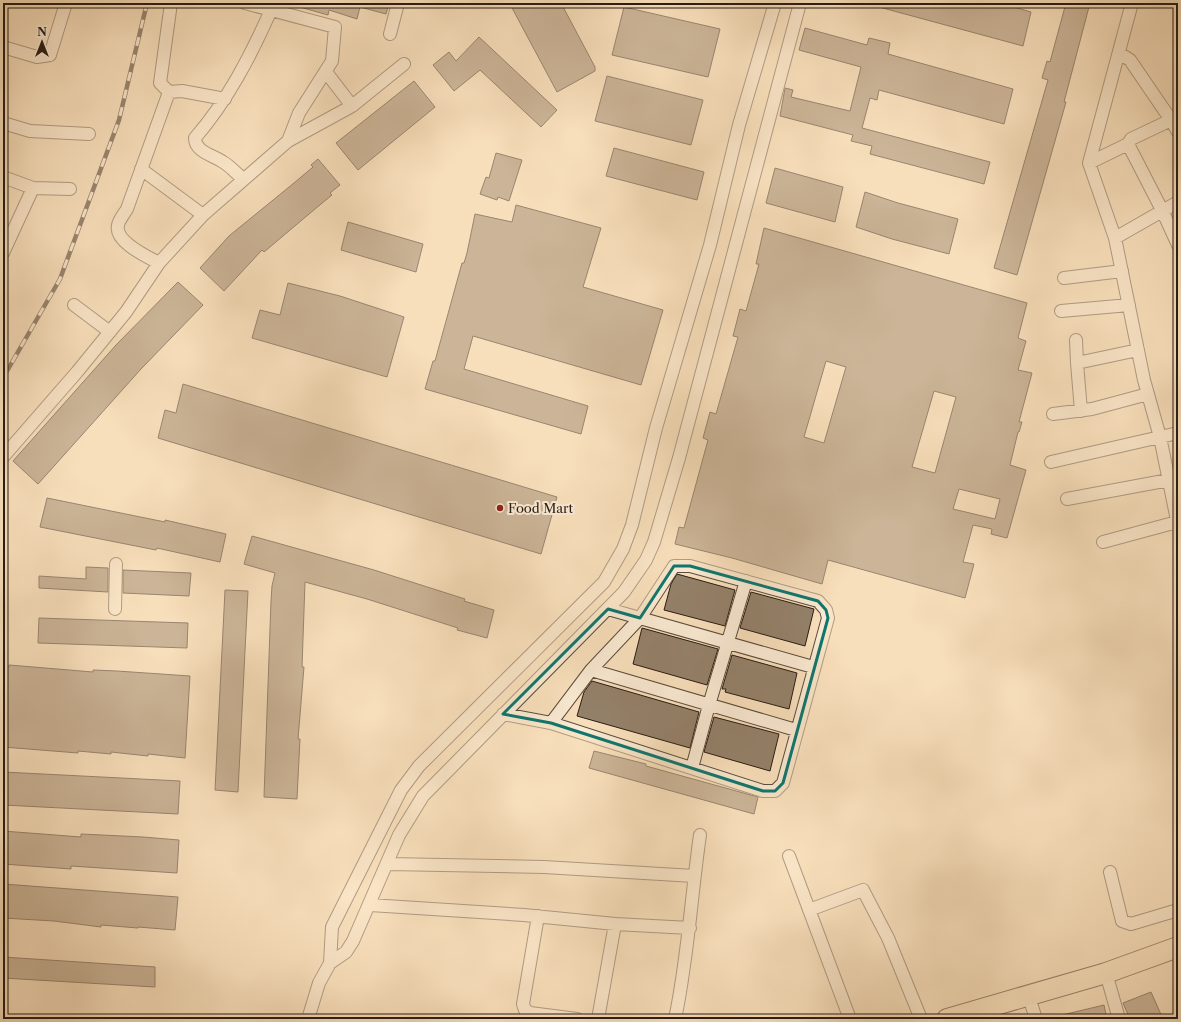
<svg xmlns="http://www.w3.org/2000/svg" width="1181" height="1022" font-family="'Libre Caslon Text',serif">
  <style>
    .building { fill: #94816a; stroke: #281b13; fill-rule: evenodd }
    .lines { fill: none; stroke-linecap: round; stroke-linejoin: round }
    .minor-casing { stroke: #5c4c3d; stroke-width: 14 }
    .primary-casing { stroke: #281b13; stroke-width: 22 }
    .minor { stroke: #faead3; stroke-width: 12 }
    .primary { stroke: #f8dfbb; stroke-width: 20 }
    .rail-casing { stroke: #281b13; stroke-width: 4.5 }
    .rail { stroke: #faead3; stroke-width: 3; stroke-dasharray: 9; stroke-linecap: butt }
    .marked { fill: none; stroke: #0f766e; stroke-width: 3; stroke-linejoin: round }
    .poi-dot { fill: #8f2418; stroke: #faead3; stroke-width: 1.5 }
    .labels { text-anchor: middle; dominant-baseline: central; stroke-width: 4; stroke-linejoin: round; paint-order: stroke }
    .poi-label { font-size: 13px; fill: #281b13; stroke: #faead3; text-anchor: start }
  </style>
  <rect width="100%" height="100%" fill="#f8dfbb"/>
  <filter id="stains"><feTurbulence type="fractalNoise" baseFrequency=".005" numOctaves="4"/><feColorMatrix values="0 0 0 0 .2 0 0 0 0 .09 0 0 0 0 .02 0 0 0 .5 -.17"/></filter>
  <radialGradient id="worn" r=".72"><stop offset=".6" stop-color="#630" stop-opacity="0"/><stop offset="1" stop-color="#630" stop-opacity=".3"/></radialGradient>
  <path class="building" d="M 296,3 L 349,3 L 358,6 L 358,3 L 389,3 L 386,14 L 360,7 L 357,19 L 329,10 L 328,15 L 296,6 Z
    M 517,3 L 561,3 L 595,67 L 595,71 L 557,92 L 511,6 Z
    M 880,3 L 1000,3 L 1031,12 L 1023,46 L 879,7 Z
    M 1066,3 L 1090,3 L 1064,102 L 1066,102 L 1017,275 L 994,268 L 1048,80 L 1042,78 L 1047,61 L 1050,62 Z
    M 624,7 L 720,29 L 708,77 L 612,55 Z
    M 805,28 L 867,45 L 869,38 L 890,43 L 888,54 L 1013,89 L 1004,124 L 879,90 L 877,100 L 870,98 L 862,128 L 990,162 L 984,184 L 870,154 L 872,146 L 851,141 L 853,135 L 780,116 L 785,88 L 793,90 L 791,97 L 850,111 L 861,67 L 799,50 Z
    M 479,37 L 557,110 L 541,127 L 480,70 L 454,91 L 433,65 L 449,52 L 456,61 Z
    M 607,76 L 703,100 L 691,145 L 595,121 Z
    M 414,81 L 435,107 L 358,170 L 336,143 Z
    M 614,148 L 704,172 L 697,200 L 606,176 Z
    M 496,153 L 522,160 L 509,201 L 498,197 L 497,200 L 480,194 L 486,177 L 489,178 Z
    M 318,159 L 340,185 L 330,193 L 332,195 L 315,209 L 264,252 L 262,250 L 224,291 L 200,268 L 229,236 L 294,183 L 313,167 L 311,165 Z
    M 775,168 L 843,187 L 835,222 L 766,203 Z
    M 865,192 L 898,203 L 958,219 L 949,254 L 892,239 L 856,227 Z
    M 516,205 L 601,228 L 583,287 L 663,310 L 641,385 L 473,336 L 464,369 L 588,406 L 581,434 L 425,389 L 433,361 L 435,361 L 462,263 L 464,263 L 467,253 L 475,214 L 512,222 Z
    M 348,222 L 423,244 L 416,272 L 341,250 Z
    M 764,228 L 1027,303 L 1018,338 L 1026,341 L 1018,370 L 1032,373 L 1019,422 L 1022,422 L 1019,432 L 1018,432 L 1010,465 L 1026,470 L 1007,538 L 991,534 L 992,529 L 973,525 L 963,562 L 974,564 L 965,598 L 828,560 L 822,584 L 732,558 L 675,544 L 679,527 L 684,528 L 708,440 L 703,438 L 710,412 L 716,414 L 738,337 L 733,336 L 740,309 L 746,311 L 759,264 L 756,264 ZM 826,361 L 846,367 L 824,443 L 804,437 ZM 934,391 L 956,397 L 935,473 L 912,467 ZM 959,489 L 1000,499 L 995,519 L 953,509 Z
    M 178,282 L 203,305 L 141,369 L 38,484 L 13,461 L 116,345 Z
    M 288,283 L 340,296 L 404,317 L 387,377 L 252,338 L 260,310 L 280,315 Z
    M 183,384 L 557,497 L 541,554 L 158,438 L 165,410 L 176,413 Z
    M 47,498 L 165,522 L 165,520 L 226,534 L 220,562 L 157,548 L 156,550 L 40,527 Z
    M 252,536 L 374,570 L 465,599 L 464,601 L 494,610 L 487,638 L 457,630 L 458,628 L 367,599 L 305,582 L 302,667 L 304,667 L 298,739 L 300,739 L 297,799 L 264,797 L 271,601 L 272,586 L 275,573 L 244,564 Z
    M 86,567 L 108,568 L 108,592 L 39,588 L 39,576 L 86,579 Z
    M 123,570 L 191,573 L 189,596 L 123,593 Z
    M 677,574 L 735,590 L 725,626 L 664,610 L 671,584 Z
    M 225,590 L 248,591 L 238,792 L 215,790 Z
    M 751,592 L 814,609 L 805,646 L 740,628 Z
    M 39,618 L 188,623 L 187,648 L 38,643 Z
    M 642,628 L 718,649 L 707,685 L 633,664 Z
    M 732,655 L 797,673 L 789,709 L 725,692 L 726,689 L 722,689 Z
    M 9,665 L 93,672 L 93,670 L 117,671 L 190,676 L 185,758 L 148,754 L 148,756 L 111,752 L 111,754 L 78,751 L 78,753 L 3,747 L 3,667 L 9,667 Z
    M 592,681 L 699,712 L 690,748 L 577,716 L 584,692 Z
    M 714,717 L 779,734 L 770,771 L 704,752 Z
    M 594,751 L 646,764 L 646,766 L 758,797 L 754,814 L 589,768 Z
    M 3,772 L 180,781 L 178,814 L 3,805 Z
    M 3,831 L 81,837 L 81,834 L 143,837 L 179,840 L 177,873 L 71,866 L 71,869 L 3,864 Z
    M 3,884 L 178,897 L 175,930 L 138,927 L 138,928 L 101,925 L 101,927 L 54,921 L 3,918 Z
    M 3,957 L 155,967 L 155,987 L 3,978 Z
    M 1151,992 L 1163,1019 L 1130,1019 L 1123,1003 Z
    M 1104,1005 L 1107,1019 L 1062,1019 L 1062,1015 Z"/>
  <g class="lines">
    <g class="minor-casing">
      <path id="minor" d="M 171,3 L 160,83 L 169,92 L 127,209 C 124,214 119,220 118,225 C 114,242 148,257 159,263 L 203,215 L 288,141 L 299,113 L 332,61 L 335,27 L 245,3
        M 1132,3 L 1089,163 L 1128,144 L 1162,210 L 1178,245
        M 390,34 L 398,3
        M 3,47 L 37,57 L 50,55 L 66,3
        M 1119,53 L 1130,60 L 1171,120
        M 169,92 L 182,91 L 225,99
        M 352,106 L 404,64
        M 3,123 L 30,131 L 89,134
        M 288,141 L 352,106 L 326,72
        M 1128,144 L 1131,139 L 1171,120 L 1178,132
        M 1089,163 L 1115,238 L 1178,202
        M 141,169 L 203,215
        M 3,177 L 33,188 L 70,189
        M 243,179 C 236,173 230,166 223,162 C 213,155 195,152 195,138 C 228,100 251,55 271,10
        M 3,253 L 33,188
        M 1064,278 L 1122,271
        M 74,305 L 110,332
        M 1061,311 L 1129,305
        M 1076,340 L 1077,363
        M 1081,411 L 1077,363 L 1138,350
        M 1053,414 L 1092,409 L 1148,394
        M 1178,433 L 1160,437 L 1178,525
        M 3,457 L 77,372 L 126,312 L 159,263
        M 1051,462 L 1160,437 L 1144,380 L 1115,238
        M 1067,499 L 1169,480
        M 1103,542 L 1177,522
        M 115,609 L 116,564
        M 608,609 L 813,667
        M 591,670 L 796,730
        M 503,714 L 551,723 L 763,791 L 775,791 L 783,783 L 828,618 L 826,610 L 818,601 L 690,566 L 674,566 L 640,618 L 591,670 L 551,723
        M 692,768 L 709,705 L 746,581
        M 789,856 L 850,1019
        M 388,864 L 544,867 L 694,876
        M 1110,872 L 1122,921 L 1131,924 L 1178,910
        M 370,905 L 524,915 L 615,924 L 690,928
        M 809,910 L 863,890 L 888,938 L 921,1019
        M 538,916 L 523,1004 L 525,1010 L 530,1013 L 577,1019
        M 330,963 L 346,952 L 353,941 L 399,835 L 423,796 L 624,592 L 646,560 L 654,542 L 679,458 L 800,3
        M 1106,973 L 1119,1019
        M 1029,997 L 1036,1019
        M 308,1019 L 319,983 L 330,963 L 332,927 L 401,790 L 419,766 L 604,582 L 623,549 L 632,525 L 656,428 L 710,245 L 739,125 L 775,3
        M 598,1019 L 615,924
        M 675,1019 C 688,958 691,897 700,835"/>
    </g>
    <g class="primary-casing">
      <path id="primary" d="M 947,1019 L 1106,973 L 1178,947"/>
    </g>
    <use href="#minor" class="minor"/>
    <use href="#primary" class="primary"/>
    <g class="rail-casing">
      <path id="rail" d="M 3,378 L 60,279 L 119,120 L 147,3"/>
    </g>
    <use href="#rail" class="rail"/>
  </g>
  <path d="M0 0H1181V1022H0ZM 674,566 L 690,566 L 818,601 L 826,610 L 828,618 L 783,783 L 775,791 L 763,791 L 551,723 L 503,714 L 608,609 L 640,618 Z" fill="#f8dfbb" fill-opacity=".55" fill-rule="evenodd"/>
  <path class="marked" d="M 674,566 L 690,566 L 818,601 L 826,610 L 828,618 L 783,783 L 775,791 L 763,791 L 551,723 L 503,714 L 608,609 L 640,618 Z"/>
  <circle class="poi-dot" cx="500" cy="508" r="4"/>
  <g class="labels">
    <g class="poi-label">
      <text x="508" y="508">Food Mart</text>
    </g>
  </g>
  <rect width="1181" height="1022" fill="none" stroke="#f8dfbb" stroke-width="16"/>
  <rect x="4" y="4" width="1173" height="1014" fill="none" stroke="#281b13" stroke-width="2"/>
  <rect x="8" y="8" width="1165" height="1006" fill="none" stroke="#281b13"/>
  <g transform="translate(42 42)" stroke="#faead3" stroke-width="3" paint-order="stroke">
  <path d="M0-3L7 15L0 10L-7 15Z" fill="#281b13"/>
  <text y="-6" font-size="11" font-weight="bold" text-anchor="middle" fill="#281b13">N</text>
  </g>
  <rect width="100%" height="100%" filter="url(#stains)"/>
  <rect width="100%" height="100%" fill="url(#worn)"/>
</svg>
